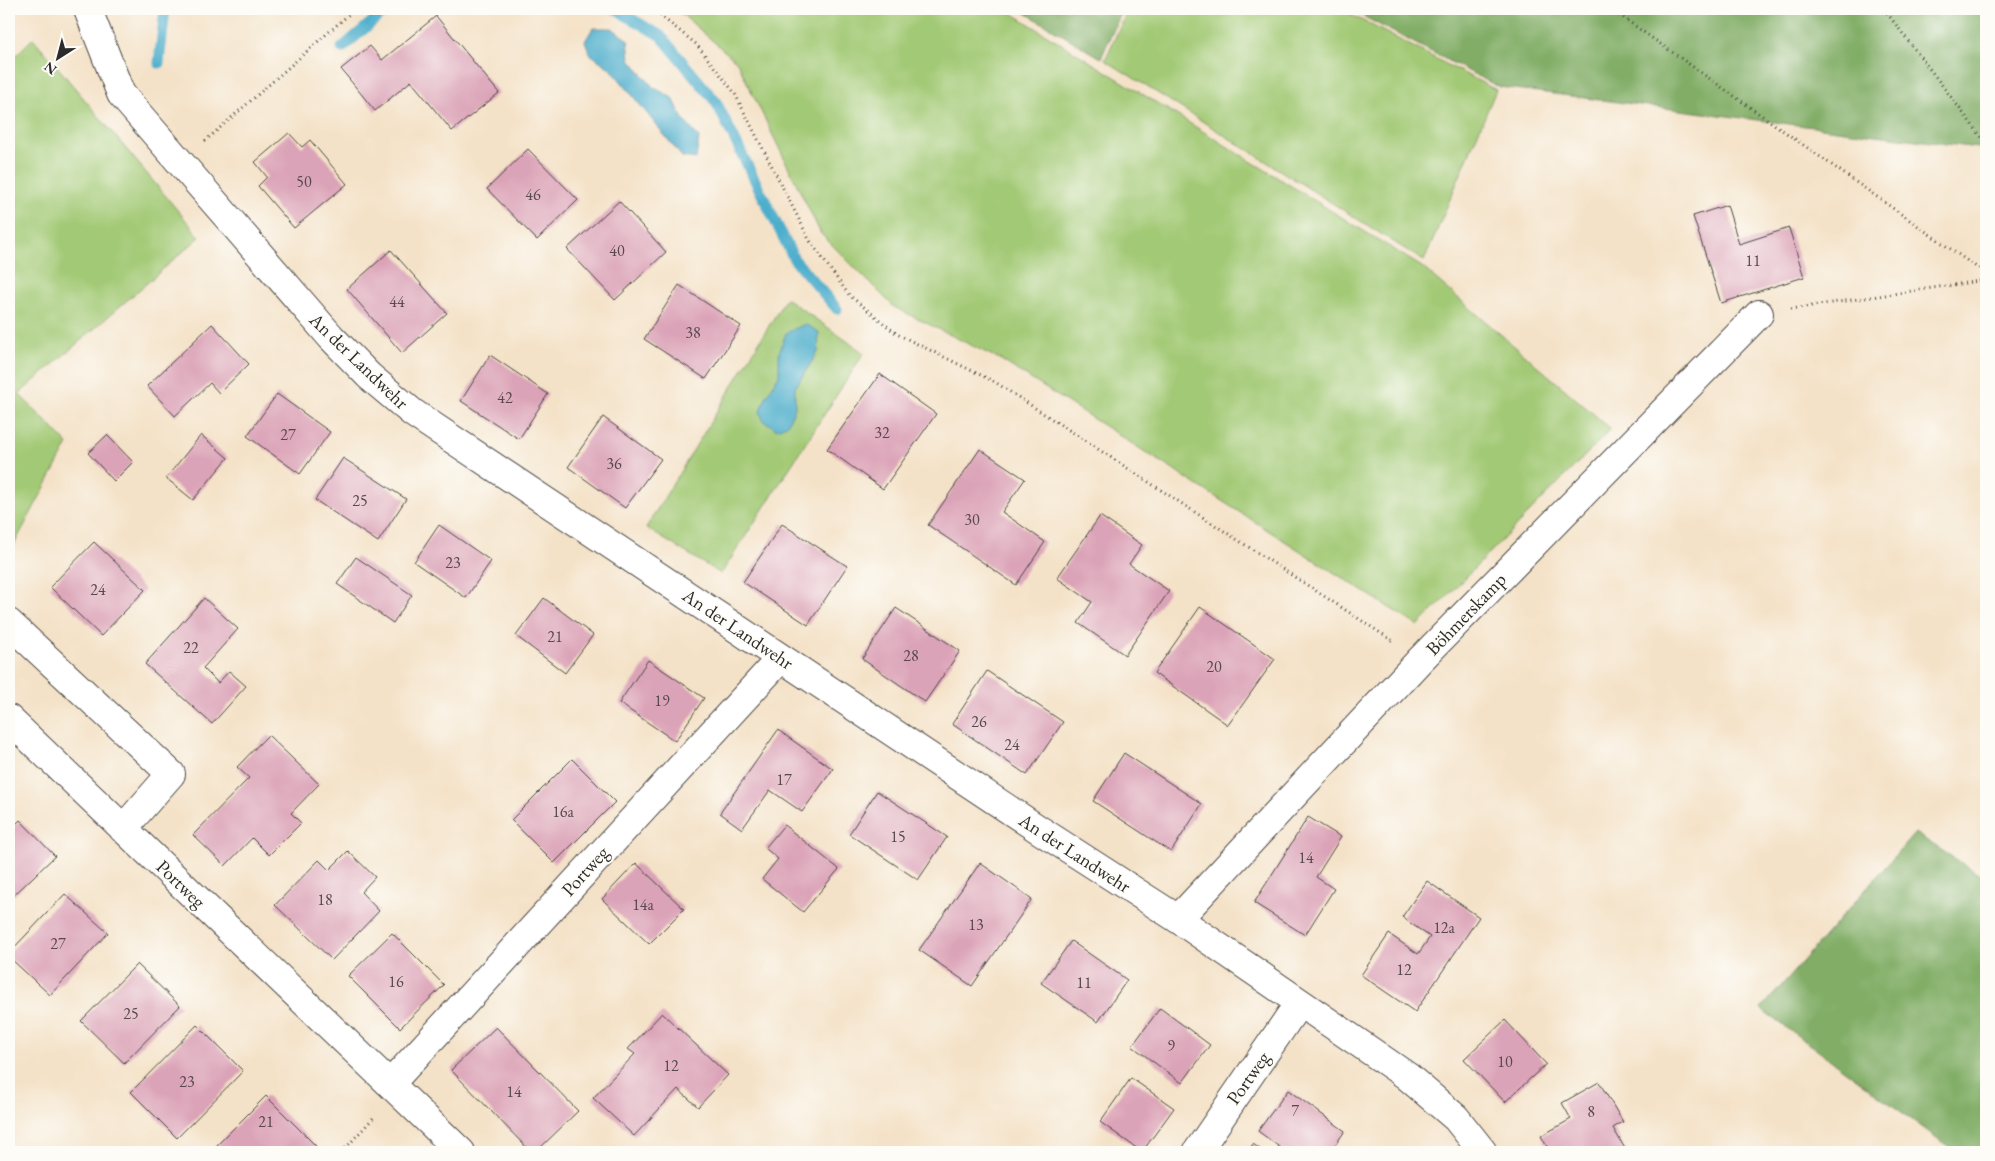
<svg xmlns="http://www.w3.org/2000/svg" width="1995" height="1161" font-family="'EB Garamond',serif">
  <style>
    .green { fill: #a2c974; stroke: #667a50 }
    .forest { fill: #81ad66; stroke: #566c48 }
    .water { fill: #4eaecc; stroke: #3c6c7c }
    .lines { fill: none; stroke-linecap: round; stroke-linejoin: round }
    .stream { stroke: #4eaecc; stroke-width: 11 }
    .building { fill: #dba3b7 }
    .minor-casing { stroke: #494643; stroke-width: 30 }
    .path { stroke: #494643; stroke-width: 3; stroke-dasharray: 1 4; stroke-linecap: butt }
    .minor { stroke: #fff; stroke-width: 28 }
    .labels { text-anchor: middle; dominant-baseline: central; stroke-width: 4; stroke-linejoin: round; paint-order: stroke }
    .number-label { font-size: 16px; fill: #57494e }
    .street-label { font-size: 19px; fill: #2b2b2b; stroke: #fdfcf7 }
  </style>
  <rect width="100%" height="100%" fill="#fdfcf7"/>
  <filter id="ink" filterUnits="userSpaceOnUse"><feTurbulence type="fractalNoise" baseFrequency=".02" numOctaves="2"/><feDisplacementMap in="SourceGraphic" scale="10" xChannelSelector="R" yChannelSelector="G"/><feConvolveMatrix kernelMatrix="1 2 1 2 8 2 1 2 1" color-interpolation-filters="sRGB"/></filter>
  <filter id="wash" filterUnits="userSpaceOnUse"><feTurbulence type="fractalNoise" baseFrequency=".0096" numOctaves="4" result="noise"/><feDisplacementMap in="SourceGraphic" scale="20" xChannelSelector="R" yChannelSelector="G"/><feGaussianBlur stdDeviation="1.12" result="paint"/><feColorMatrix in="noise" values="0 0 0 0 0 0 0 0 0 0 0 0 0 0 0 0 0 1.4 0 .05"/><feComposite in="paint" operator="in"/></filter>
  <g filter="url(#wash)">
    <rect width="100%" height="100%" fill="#f4e2c8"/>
    <path class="green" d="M 676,9 L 1005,9 L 1422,267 L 1611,429 L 1418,626 L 1001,360 L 894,307 L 821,234 L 737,62 Z
      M 1128,9 L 1340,9 L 1496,90 L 1424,261 L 1105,60 Z
      M 33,38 L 200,237 L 19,394 L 68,444 L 9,554 L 9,62 Z
      M 786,298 L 864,353 L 721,574 L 646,528 Z"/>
    <path class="forest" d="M 1019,9 L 1123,9 L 1101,58 Z
      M 1349,9 L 1986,9 L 1986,149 L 1499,87 Z
      M 1915,833 L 1986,879 L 1986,1152 L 1956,1152 L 1761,1009 Z"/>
    <path class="water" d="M 593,28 L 612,28 L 628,40 L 630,59 L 653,87 L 673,98 L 683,119 L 699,138 L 696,159 L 682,157 L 611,69 L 590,54 L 585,41 Z
      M 805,324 L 819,332 L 818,352 L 795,388 L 795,408 L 787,425 L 776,429 L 763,420 L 760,411 L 767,395 L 779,375 L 779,352 L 786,333 Z"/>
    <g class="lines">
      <path class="stream" d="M 615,9 L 661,36 L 716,102 L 794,259 L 837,309
        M 342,48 L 387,9
        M 159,63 L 165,9"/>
    </g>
    <g id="blocks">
      <path class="building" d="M 436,16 L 499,93 L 452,131 L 411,81 L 375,111 L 341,69 L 370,46 L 382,60 Z
        M 289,133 L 302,147 L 310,140 L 347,184 L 294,228 L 258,186 L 267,177 L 255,162 Z
        M 528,149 L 578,200 L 537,240 L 487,189 Z
        M 619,201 L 666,252 L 615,300 L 567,249 Z
        M 1727,205 L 1739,244 L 1789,228 L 1804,277 L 1721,303 L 1693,216 Z
        M 391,250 L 447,313 L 402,353 L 347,289 Z
        M 679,285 L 741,326 L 706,379 L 644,339 Z
        M 212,324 L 249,364 L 219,393 L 210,383 L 175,416 L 147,386 Z
        M 490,355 L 548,394 L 519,439 L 461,401 Z
        M 880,374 L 936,414 L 883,489 L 827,449 Z
        M 277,394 L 330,432 L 300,474 L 247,436 Z
        M 603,417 L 661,459 L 625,508 L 568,467 Z
        M 107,435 L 133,462 L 114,481 L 88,453 Z
        M 201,435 L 228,458 L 193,500 L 166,478 Z
        M 980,449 L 1025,479 L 1002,512 L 1045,542 L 1016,585 L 928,525 Z
        M 343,458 L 406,499 L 378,542 L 315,500 Z
        M 1100,516 L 1142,545 L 1129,564 L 1169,591 L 1125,655 L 1078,623 L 1092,602 L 1057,578 Z
        M 782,524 L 847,566 L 808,625 L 743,582 Z
        M 439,525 L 491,561 L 466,598 L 414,562 Z
        M 94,542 L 145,590 L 101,636 L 50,587 Z
        M 356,557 L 412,595 L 393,623 L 337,584 Z
        M 204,598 L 238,629 L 203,668 L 218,683 L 229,671 L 246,686 L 212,724 L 145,664 Z
        M 544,598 L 593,635 L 565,673 L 516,636 Z
        M 1200,607 L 1275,659 L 1228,725 L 1154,673 Z
        M 896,608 L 960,651 L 925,702 L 862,659 Z
        M 648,660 L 704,698 L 675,741 L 619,703 Z
        M 987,671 L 1063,722 L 1027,775 L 952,724 Z
        M 778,730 L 833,769 L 802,812 L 770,790 L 742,829 L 720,813 Z
        M 268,735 L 319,784 L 291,813 L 301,823 L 269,855 L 252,838 L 225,866 L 193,835 L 249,778 L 237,767 Z
        M 1124,753 L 1202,804 L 1171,852 L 1093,801 Z
        M 572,759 L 615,802 L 554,863 L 511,820 Z
        M 877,791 L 947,837 L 918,880 L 849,834 Z
        M 1308,817 L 1341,837 L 1316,877 L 1334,889 L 1305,935 L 1254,903 Z
        M 20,820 L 55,856 L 10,899 L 9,831 Z
        M 784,825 L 839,869 L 803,912 L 762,879 L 778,859 L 765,848 Z
        M 348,851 L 375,877 L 361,892 L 379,911 L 332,960 L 275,905 L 319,860 L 329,870 Z
        M 636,863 L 684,909 L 649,944 L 602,899 Z
        M 980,863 L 1032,899 L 972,986 L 919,950 Z
        M 1427,881 L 1479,917 L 1415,1012 L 1361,975 L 1389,934 L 1418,954 L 1423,947 L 1430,937 L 1402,917 Z
        M 65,894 L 108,933 L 50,995 L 9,957 L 9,953 Z
        M 392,933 L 444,985 L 400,1028 L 348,976 Z
        M 1071,941 L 1127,980 L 1098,1022 L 1041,983 Z
        M 137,964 L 180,1006 L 124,1063 L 81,1021 Z
        M 1160,1008 L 1210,1045 L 1182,1083 L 1132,1046 Z
        M 662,1013 L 728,1075 L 698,1107 L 678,1089 L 634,1136 L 593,1098 L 635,1054 L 628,1049 Z
        M 1505,1020 L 1546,1064 L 1505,1102 L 1464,1059 Z
        M 197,1025 L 243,1071 L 177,1138 L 131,1092 Z
        M 496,1027 L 578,1111 L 536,1152 L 531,1152 L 451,1070 Z
        M 1131,1078 L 1174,1108 L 1142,1152 L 1100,1122 Z
        M 1599,1082 L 1623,1122 L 1613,1128 L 1627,1152 L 1550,1152 L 1541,1136 L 1571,1119 L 1562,1103 Z
        M 1288,1090 L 1345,1131 L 1330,1152 L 1286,1152 L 1258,1131 Z
        M 266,1096 L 316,1146 L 309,1152 L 210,1152 Z
        M 1253,1144 L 1264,1152 L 1248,1152 Z"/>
    </g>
  </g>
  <g filter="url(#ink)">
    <use href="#blocks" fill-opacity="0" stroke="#494643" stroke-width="1"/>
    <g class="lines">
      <g class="minor-casing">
        <path id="minor" d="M 88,10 L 121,94 L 331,337 L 369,376 L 413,413 L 1038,829 L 1178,919 L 1407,1076 L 1456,1118 L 1483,1152
          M 9,623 L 171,774 L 123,829
          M 9,719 L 461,1152
          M 1178,919 L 1421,659 L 1759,314
          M 390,1084 L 781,658
          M 1197,1152 L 1299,1003"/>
      </g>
      <path class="path" d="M 652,9 L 696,44 L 734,92 L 810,241 L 849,295 L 897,334 L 995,382 L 1393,641
        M 1611,9 L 1986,274
        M 1884,9 L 1986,143
        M 205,141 L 355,9
        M 1791,309 L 1986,280
        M 342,1152 L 375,1116"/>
      <use href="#minor" class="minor"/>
    </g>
  </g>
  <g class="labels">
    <g class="number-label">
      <text x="304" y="181">50</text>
      <text x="533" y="194">46</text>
      <text x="617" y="250">40</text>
      <text x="1753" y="260">11</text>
      <text x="397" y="301">44</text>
      <text x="693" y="332">38</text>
      <text x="505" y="397">42</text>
      <text x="882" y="432">32</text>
      <text x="288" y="434">27</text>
      <text x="614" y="463">36</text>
      <text x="360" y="500">25</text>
      <text x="972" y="519">30</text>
      <text x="453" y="562">23</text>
      <text x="98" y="589">24</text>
      <text x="555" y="636">21</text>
      <text x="191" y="647">22</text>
      <text x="911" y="655">28</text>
      <text x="1214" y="666">20</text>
      <text x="662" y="700">19</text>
      <text x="979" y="721">26</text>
      <text x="1012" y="744">24</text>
      <text x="784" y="779">17</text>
      <text x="563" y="811">16a</text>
      <text x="898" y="836">15</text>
      <text x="1306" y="857">14</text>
      <text x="325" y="899">18</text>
      <text x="643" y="904">14a</text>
      <text x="976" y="924">13</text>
      <text x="1444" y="927">12a</text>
      <text x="58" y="943">27</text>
      <text x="1404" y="969">12</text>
      <text x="396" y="981">16</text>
      <text x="1084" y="982">11</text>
      <text x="131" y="1013">25</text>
      <text x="1171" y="1045">9</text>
      <text x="1505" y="1061">10</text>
      <text x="671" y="1065">12</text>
      <text x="187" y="1081">23</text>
      <text x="514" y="1091">14</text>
      <text x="1295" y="1110">7</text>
      <text x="1591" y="1111">8</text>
      <text x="266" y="1121">21</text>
    </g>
    <g class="street-label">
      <text transform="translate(359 361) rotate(44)">An der Landwehr</text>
      <text transform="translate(1466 614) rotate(-46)">Böhmerskamp</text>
      <text transform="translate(738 629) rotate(34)">An der Landwehr</text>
      <text transform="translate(1075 853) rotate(33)">An der Landwehr</text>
      <text transform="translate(585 871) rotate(-48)">Portweg</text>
      <text transform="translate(181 884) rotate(44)">Portweg</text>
      <text transform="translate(1248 1078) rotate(-55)">Portweg</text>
    </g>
  </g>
  <rect width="1995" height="1161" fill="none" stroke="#fdfcf7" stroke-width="30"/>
  <g transform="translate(58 58) rotate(216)" stroke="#fdfcf7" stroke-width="4" paint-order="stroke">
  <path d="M0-4L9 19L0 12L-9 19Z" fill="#2b2b2b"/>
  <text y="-8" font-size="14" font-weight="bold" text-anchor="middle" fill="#2b2b2b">N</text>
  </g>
</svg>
